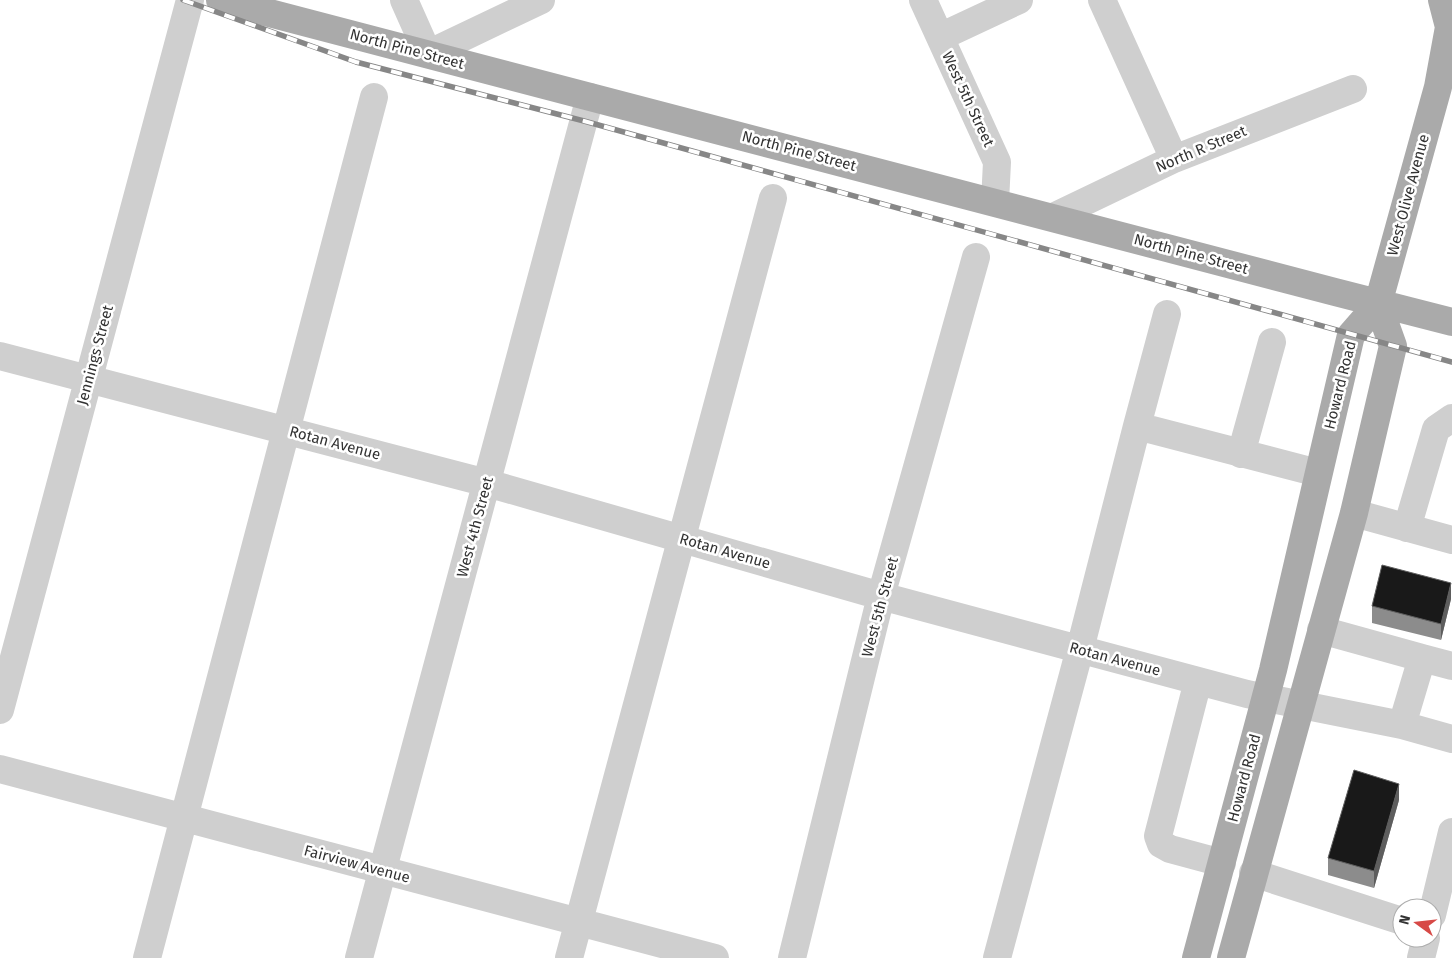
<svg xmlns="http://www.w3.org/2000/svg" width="1452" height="958" font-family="'Fira Sans',sans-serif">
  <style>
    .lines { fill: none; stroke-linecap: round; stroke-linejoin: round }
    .minor { stroke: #cfcfcf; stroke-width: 28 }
    .major { stroke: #aaa; stroke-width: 28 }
    .rail-casing { stroke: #878787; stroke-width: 5.5 }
    .rail { stroke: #fff; stroke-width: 4; stroke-dasharray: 11; stroke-linecap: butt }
    .wall { fill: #8c8c8c }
    .shaded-wall { fill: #5e5e5e }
    .building { fill: #191919; stroke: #5e5e5e }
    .labels { text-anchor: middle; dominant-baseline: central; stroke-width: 5; stroke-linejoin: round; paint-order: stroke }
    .street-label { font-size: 15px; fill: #323232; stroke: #fff }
  </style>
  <rect width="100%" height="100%" fill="#fff"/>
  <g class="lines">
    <path class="minor" d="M 404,0 L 428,54 L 541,0
      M 923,0 L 997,162 L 995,202
      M 1102,0 L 1174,159
      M 940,37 L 1019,0
      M 1053,217 L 1174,159 L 1353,89
      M 0,356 L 487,483 L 881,596 L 1247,694 L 1402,725 L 1452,739
      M 1137,426 L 1318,473
      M 1241,454 L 1272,342
      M 1354,513 L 1452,540
      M 1407,528 L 1436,429 L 1452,418
      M 1321,630 L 1422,658
      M 1198,681 L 1158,836 L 1161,844 L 1170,849 L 1222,863
      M 0,710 L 190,0
      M 1402,725 L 1422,658 L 1452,666
      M 0,769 L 715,958
      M 1253,873 L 1402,921
      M 1432,915 L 1452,832
      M 147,958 L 374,97
      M 359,958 L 590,97
      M 569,958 L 773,198
      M 792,958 L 881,596 L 976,257
      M 997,958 L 1080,649 L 1137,426 L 1167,314
      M 1421,958 L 1426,938"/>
    <path class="major" d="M 220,0 L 1335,292 L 1452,322
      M 1196,958 L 1273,670 L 1351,335 L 1378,304 L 1438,87 L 1449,27 L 1442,0
      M 1231,958 L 1354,513 L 1393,346 L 1378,304"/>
    <g class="rail-casing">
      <path id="rail" d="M 183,0 L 356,62 L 584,121 L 1452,362"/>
    </g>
    <use href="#rail" class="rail"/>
  </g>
  <path class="wall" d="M 1451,599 L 1441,640 L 1372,623 L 1372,606 Z
    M 1399,800 L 1374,888 L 1328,875 L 1328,858 Z"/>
  <path class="shaded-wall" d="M 1451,583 L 1451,599 L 1441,640 L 1441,624 Z
    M 1399,784 L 1399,800 L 1374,888 L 1374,871 Z"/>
  <path class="building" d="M 1382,565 L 1451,583 L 1441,624 L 1372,606 Z
    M 1354,770 L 1399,784 L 1374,871 L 1328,858 Z"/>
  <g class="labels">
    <g class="street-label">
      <text transform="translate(407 49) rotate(15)">North Pine Street</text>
      <text transform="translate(968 99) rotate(65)">West 5th Street</text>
      <text transform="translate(1201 149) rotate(-23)">North R Street</text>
      <text transform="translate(799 151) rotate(15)">North Pine Street</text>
      <text transform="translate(1408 195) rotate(-75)">West Olive Avenue</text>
      <text transform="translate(1191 254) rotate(15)">North Pine Street</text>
      <text transform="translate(95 355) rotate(-75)">Jennings Street</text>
      <text transform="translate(1340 385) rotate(-76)">Howard Road</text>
      <text transform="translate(335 443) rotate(15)">Rotan Avenue</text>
      <text transform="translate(475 527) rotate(-75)">West 4th Street</text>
      <text transform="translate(725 551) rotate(16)">Rotan Avenue</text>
      <text transform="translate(880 607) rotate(-75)">West 5th Street</text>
      <text transform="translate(1115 659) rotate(15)">Rotan Avenue</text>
      <text transform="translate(1244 778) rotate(-75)">Howard Road</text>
      <text transform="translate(357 864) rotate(15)">Fairview Avenue</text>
    </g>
  </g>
  <g transform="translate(1417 923) rotate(285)"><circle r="24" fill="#ffffff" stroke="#adadad"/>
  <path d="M0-4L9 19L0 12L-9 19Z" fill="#d74946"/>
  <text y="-8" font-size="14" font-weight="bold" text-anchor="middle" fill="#323232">N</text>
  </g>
</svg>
